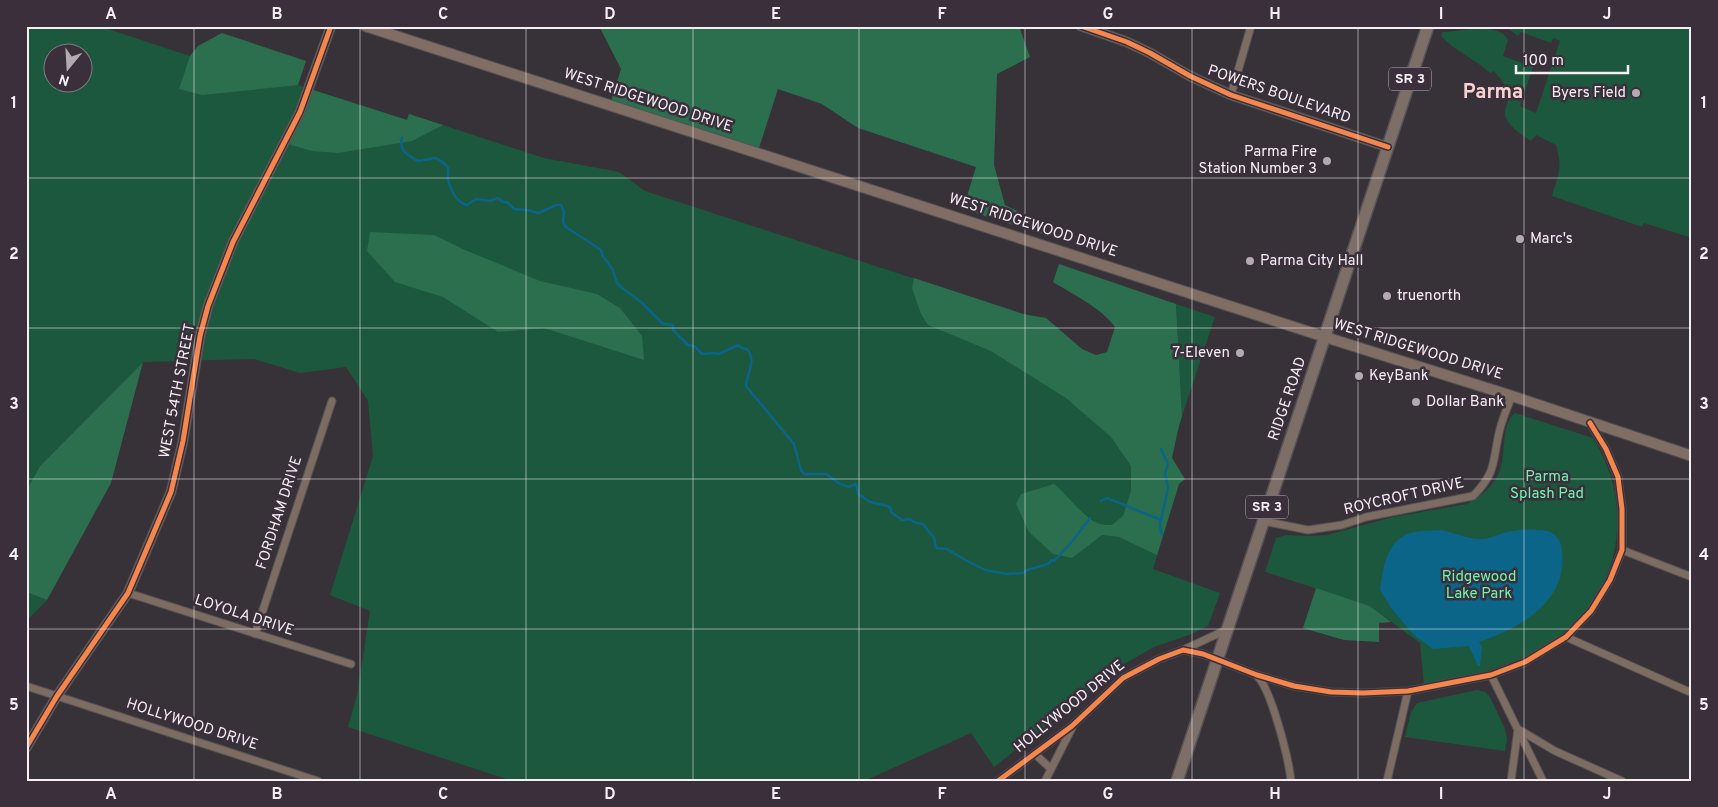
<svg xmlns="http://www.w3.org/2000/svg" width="1718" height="807" font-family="Overpass,sans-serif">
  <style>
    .green { fill: #1c583d; fill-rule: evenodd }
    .forest { fill: #2b6f4f }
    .water { fill: #0a6588 }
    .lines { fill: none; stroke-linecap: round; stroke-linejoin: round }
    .stream { stroke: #0a6588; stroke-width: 2.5 }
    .minor-casing { stroke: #555155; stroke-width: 9 }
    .tertiary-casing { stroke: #555155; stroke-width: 11 }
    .secondary-casing { stroke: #555155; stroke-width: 12 }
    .primary-casing { stroke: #555155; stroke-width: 14 }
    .minor { stroke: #7d6c62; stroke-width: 7 }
    .tertiary { stroke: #7d6c62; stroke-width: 9 }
    .secondary { stroke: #806e64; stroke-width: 10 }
    .primary { stroke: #7d6e68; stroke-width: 11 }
    .cycleway-casing { stroke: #3a2f3a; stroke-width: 8 }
    .cycleway { stroke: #f5874c; stroke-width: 5 }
    .grid { fill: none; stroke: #f5eef5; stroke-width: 1; stroke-opacity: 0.55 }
    .poi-dot { fill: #b2acb2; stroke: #3a2f3a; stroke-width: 2 }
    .labels { text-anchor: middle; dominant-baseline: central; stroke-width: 5; stroke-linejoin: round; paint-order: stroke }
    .shield { fill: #3a2f3a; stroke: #bdb5bd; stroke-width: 1 }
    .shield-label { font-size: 14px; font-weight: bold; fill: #f5eef5 }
    .poi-label { font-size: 15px; fill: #f5eef5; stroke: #3a2f3a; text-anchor: start }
    .street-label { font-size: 15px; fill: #f5eef5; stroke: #3a2f3a }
    .park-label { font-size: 15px; fill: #6ef6b1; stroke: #3a2f3a }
    .district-label { font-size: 20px; font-weight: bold; fill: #f7d4cf; stroke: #3a2f3a }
    .neatline { fill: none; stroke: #f5eef5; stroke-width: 2 }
    .grid-label { font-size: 16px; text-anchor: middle; font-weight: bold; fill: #f5eef5 }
  </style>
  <rect width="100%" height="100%" fill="#373237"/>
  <path class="green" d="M 26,26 L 99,26 L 190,56 L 298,85 L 407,120 L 409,114 L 544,158 L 619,172 L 645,191 L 1023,314 L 1179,484 L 1153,569 L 1220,593 L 1208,626 L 1189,635 L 1154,647 L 1126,663 L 994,767 L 971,733 L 864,781 L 512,781 L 348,727 L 357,695 L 370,611 L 330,595 L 373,456 L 368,401 L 346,367 L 300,373 L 254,359 L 143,362 L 40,466 L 26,491 ZM 52,52 L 82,52 L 82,82 L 52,82 Z
    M 1509,26 L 1692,26 L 1692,238 L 1644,223 L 1642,227 L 1552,196 C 1558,175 1563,169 1556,145 L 1536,135 L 1531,141 C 1523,136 1504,123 1505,113 C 1505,105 1511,99 1508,90 C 1505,84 1499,77 1494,71 L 1490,73 C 1474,58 1454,51 1441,36 L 1443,32 C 1460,32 1498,21 1508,40 L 1503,56 L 1533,67 L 1520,106 L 1536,113 L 1560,41 L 1553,38 L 1551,43 L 1521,32 L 1518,36 L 1509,29 Z
    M 1176,304 L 1215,317 L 1182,416 Z
    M 1515,413 L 1593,438 C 1639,511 1619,603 1543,647 C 1507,669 1465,677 1424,685 L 1420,643 L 1370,606 L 1265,572 L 1276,538 L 1286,535 L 1307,536 L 1327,535 L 1393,517 L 1467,504 C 1480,496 1491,489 1498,475 C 1507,458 1500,423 1515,413 Z
    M 26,592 L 47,600 L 26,621 Z
    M 1477,690 L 1485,692 L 1490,697 L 1505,729 L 1507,740 L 1505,751 L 1405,737 L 1411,712 L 1417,703 Z"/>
  <path class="forest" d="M 599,26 L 1019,26 L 1030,57 L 997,74 L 994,165 L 1005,205 L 1045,224 L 1042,234 L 963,209 L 976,167 L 858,128 L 822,104 L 778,89 L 759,148 L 611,101 L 621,69 Z
    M 222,33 L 306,61 L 298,85 L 202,95 L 179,89 L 190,56 L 198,46 Z
    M 313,90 L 407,120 L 409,114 L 443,125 L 412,141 L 338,153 L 312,151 L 288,144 Z
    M 370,232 L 434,235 L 465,250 L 540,281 L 597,294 L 620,308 L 642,336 L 644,360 L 544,328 L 498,332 L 443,297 L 395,282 L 367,251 Z
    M 1059,264 L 1176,304 L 1182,416 L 1178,430 L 1172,458 L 1185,479 L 1179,484 L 1157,555 L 1119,537 L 1102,535 L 1072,558 L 1053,554 L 1029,532 L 1016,504 L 1021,494 L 1054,484 C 1066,493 1086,521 1100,524 C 1104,525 1108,525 1112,525 L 1123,516 L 1131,491 L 1131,466 L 1111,437 L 1066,398 L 991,351 L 928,325 L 921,314 L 912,288 L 914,278 L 1023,314 L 1046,318 L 1082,349 L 1096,355 L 1107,352 L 1115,327 C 1100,307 1074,295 1053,282 Z
    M 143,362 L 111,483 L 47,600 L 26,592 L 26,491 L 40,466 Z
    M 1316,588 L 1370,606 L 1391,622 L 1379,623 L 1379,642 L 1344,640 L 1303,628 Z"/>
  <path class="water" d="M 1442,530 C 1454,533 1470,540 1483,539 C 1493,538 1503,532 1513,531 C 1522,529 1538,529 1547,531 C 1556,533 1562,542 1562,551 C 1568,602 1520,628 1479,642 L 1482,647 L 1480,666 L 1478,666 L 1469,646 L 1433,649 L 1414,635 L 1391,608 L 1380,590 C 1383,569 1386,541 1410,533 C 1420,530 1432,531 1442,530 Z"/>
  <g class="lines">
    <path class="stream" d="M 402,138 C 398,150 409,156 418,161 L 435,158 C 439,159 446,164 448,168 C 449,171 447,176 448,180 C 451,191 456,202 467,205 L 476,199 L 490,201 L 498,198 L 503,202 L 507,202 L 514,209 L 527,210 L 539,213 L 556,205 L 561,205 L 564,212 L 563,222 L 566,227 L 601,250 L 602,255 L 613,270 L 617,283 L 621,287 L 641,302 L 663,324 L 673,325 L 673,330 L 688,345 L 694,346 L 702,354 L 715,353 L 719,354 L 738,345 L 742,348 L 747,349 C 757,361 747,373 746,386 L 794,444 L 801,470 L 804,474 L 826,474 L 840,484 L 849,487 L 856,484 L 858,494 L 870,502 L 888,506 L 891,509 L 891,512 L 902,520 L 910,519 L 914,522 L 923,524 L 934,538 L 936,548 L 947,549 L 967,561 L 985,570 L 1007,574 L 1023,573 L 1027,570 L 1048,564 L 1052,560 L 1054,561 L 1071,543 L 1090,518
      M 1101,501 L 1107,498 L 1161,520 L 1160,527 L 1162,535
      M 1161,520 L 1168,488 L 1165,474 L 1168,464 L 1161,449"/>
    <g class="minor-casing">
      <path id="minor" d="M 1231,95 L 1251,26
        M 1263,521 L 1308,530 L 1342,525 L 1366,517 L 1473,496 C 1498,471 1492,460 1500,429 C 1503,417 1508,406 1512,396
        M 1622,550 L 1692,577
        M 128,593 L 351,664
        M 255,634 L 332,401
        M 1566,637 L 1692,693
        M 1183,650 L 1228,629
        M 1491,675 L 1543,781
        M 1257,676 C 1271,688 1289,760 1291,781
        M 26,686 L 318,781
        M 1035,754 L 1050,768
        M 998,781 L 1072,726 L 1123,678 L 1159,659 L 1183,650 L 1203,654 L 1257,675 L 1294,686 L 1331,692 L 1363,693 L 1408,691 L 1491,675 L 1525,662 L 1566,637 L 1591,611 L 1610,580 L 1622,550 L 1622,509 L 1618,477 L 1606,449 L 1590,423
        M 1045,781 L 1072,728
        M 1387,781 L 1408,691
        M 1511,781 L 1518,729 L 1555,751 L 1622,781"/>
    </g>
    <g class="tertiary-casing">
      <path id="tertiary" d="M 1081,26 L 1127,42 L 1150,53 L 1190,76 L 1231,95 L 1388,147
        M 26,748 L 57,696 L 128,593 L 171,492 L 183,441 L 200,336 L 208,306 L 233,242 L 300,112 L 331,26"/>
    </g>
    <g class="secondary-casing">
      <path id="secondary" d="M 365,26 L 1325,337 L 1512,396 L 1692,456"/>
    </g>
    <g class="primary-casing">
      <path id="primary" d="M 1177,781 L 1428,26"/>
    </g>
    <use href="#minor" class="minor"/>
    <use href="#tertiary" class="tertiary"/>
    <use href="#secondary" class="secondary"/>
    <use href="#primary" class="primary"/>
    <g class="cycleway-casing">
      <path id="cycleway" d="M 1081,26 L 1127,42 L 1150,53 L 1190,76 L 1231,95 L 1388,147
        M 26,748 L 57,696 L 128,593 L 171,492 L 183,441 L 200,336 L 208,306 L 233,242 L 300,112 L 331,26
        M 998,781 L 1072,726 L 1123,678 L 1159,659 L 1183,650 L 1203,654 L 1257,675 L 1294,686 L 1331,692 L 1363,693 L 1408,691 L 1491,675 L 1525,662 L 1566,637 L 1591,611 L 1610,580 L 1622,550 L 1622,509 L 1618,477 L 1606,449 L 1590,423"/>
    </g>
    <use href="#cycleway" class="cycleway"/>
  </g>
  <path class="grid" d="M 194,26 L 194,781M 360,26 L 360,781M 526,26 L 526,781M 693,26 L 693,781M 859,26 L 859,781M 1025,26 L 1025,781M 1192,26 L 1192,781M 1358,26 L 1358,781M 1524,26 L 1524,781M 26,178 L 1692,178M 26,328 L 1692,328M 26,479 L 1692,479M 26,629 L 1692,629"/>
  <g class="poi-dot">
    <circle cx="1636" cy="93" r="5"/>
    <circle cx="1327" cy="161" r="5"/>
    <circle cx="1520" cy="239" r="5"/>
    <circle cx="1250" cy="261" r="5"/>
    <circle cx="1387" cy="296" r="5"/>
    <circle cx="1240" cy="353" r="5"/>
    <circle cx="1359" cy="376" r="5"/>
    <circle cx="1416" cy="402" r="5"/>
  </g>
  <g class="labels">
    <g class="shield">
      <rect x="1389" y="67.5" width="42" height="23" rx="4"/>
      <rect x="1246" y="495.5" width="42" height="23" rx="4"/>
    </g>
    <g class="shield-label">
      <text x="1410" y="79">SR 3</text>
      <text x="1267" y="507">SR 3</text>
    </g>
    <g class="poi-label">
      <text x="1626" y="93" text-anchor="end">Byers Field</text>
      <text x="1317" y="152" text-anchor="end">Parma Fire<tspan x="1317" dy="17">Station Number 3</tspan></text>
      <text x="1530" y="239">Marc's</text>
      <text x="1260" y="261">Parma City Hall</text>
      <text x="1397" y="296">truenorth</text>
      <text x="1230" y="353" text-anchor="end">7-Eleven</text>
      <text x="1369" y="376">KeyBank</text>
      <text x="1426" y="402">Dollar Bank</text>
    </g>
    <g class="street-label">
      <text transform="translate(1279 95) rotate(19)">POWERS BOULEVARD</text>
      <text transform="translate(648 101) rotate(18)">WEST RIDGEWOOD DRIVE</text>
      <text transform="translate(1033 226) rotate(18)">WEST RIDGEWOOD DRIVE</text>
      <text transform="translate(1418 350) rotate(17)">WEST RIDGEWOOD DRIVE</text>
      <text transform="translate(178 391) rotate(-79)">WEST 54TH STREET</text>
      <text transform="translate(1288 399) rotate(-71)">RIDGE ROAD</text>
      <text transform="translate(1404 497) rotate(-13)">ROYCROFT DRIVE</text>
      <text transform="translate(280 513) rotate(-72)">FORDHAM DRIVE</text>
      <text transform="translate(244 616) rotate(18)">LOYOLA DRIVE</text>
      <text transform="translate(1070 707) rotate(-39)">HOLLYWOOD DRIVE</text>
      <text transform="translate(192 725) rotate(18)">HOLLYWOOD DRIVE</text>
    </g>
    <g class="park-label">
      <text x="1547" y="477">Parma<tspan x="1547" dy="17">Splash Pad</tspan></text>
      <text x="1479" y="577">Ridgewood<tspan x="1479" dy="17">Lake Park</tspan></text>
    </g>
    <g class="district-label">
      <text x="1493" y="93">Parma</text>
    </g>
  </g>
  <rect width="1718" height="807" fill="none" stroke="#3a2f3a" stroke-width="55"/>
  <g transform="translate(68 68) rotate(198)"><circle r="24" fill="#3a2f3a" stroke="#857b85"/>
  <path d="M0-4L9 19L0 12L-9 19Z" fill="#b2acb2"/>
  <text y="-8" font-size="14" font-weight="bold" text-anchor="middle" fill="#f5eef5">N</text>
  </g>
  <path d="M1516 65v8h112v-8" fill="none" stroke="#f5eef5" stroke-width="2.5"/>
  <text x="1523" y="65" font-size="15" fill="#f5eef5" stroke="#3a2f3a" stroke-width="4" paint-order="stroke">100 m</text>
  <rect x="28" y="28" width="1662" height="752" class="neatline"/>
  <g class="grid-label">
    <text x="111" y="19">A</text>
    <text x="277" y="19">B</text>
    <text x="443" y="19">C</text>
    <text x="610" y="19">D</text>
    <text x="776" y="19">E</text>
    <text x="942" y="19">F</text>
    <text x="1108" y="19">G</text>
    <text x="1275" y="19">H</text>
    <text x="1441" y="19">I</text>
    <text x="1607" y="19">J</text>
    <text x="14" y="108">1</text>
    <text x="1704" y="108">1</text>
    <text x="14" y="259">2</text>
    <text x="1704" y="259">2</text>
    <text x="14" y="409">3</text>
    <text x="1704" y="409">3</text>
    <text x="14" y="560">4</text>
    <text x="1704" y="560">4</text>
    <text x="14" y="710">5</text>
    <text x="1704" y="710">5</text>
    <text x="111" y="799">A</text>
    <text x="277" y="799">B</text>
    <text x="443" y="799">C</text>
    <text x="610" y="799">D</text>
    <text x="776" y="799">E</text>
    <text x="942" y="799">F</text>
    <text x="1108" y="799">G</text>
    <text x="1275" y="799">H</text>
    <text x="1441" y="799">I</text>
    <text x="1607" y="799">J</text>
  </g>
</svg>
